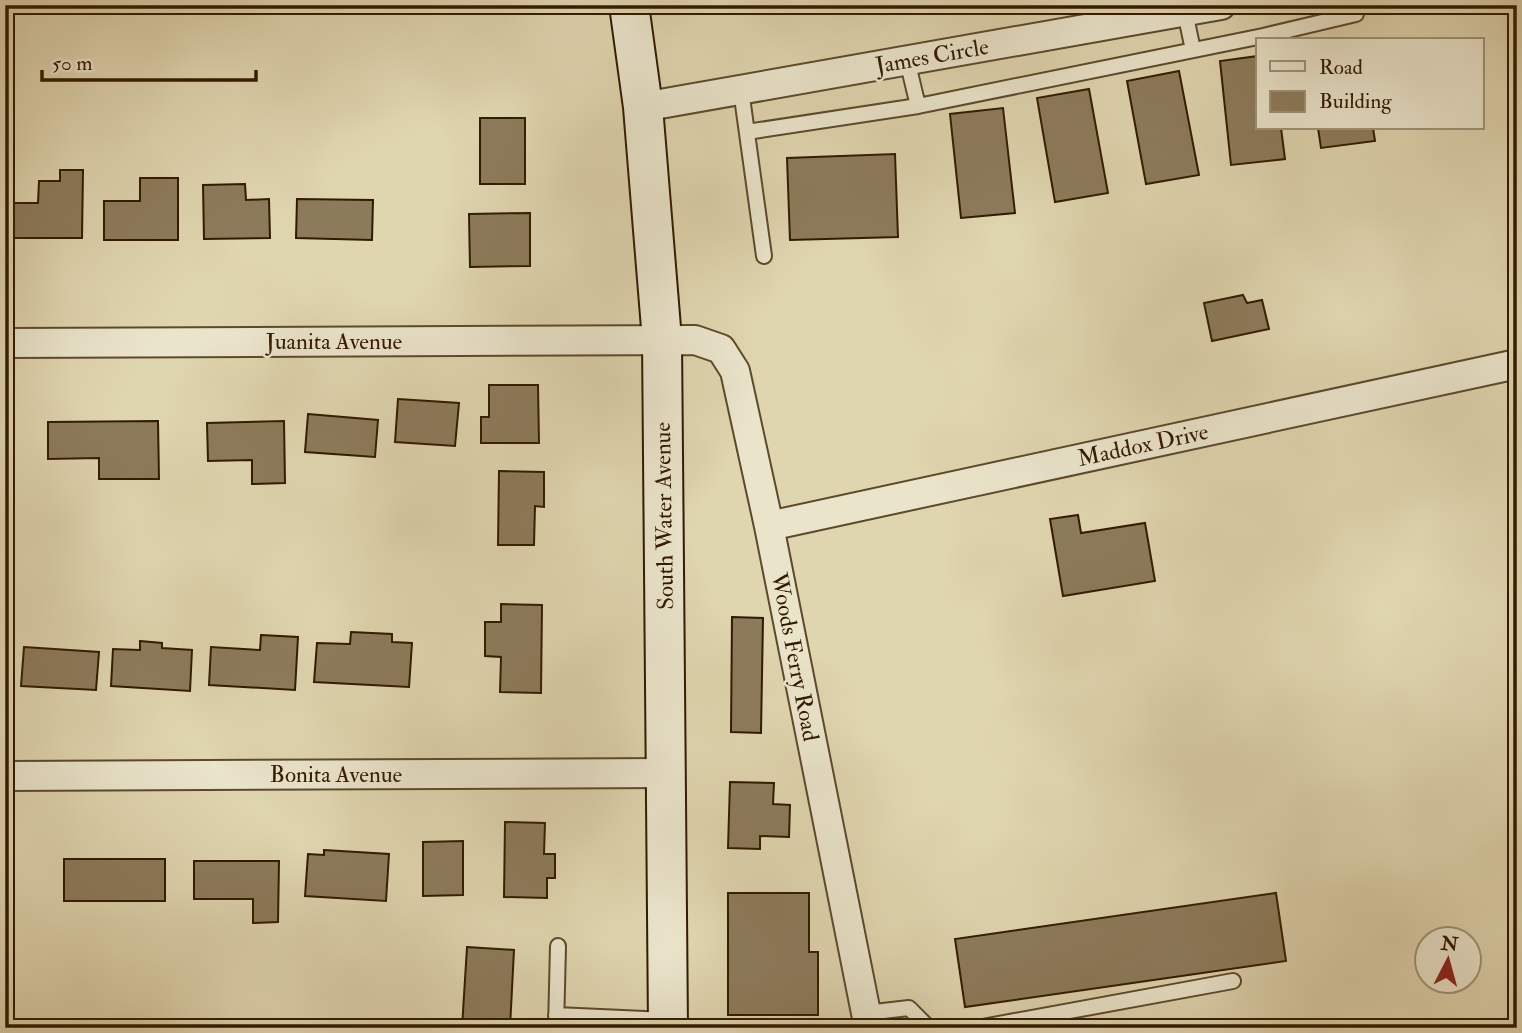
<svg xmlns="http://www.w3.org/2000/svg" width="1522" height="1033" font-family="'IM FELL Double Pica',serif">
  <style>
    .building { fill: #8c7b5b; stroke: #321a00; stroke-width: 2 }
    .lines { fill: none; stroke-linecap: round; stroke-linejoin: round }
    .lane-casing { stroke: #5d492c; stroke-width: 18 }
    .street-casing { stroke: #5d492c; stroke-width: 32 }
    .secondary-casing { stroke: #321a00; stroke-width: 42 }
    .lane { stroke: #eae4cb; stroke-width: 14 }
    .street { stroke: #eae4cb; stroke-width: 28 }
    .secondary { stroke: #eae4cb; stroke-width: 38 }
    .labels { text-anchor: middle; dominant-baseline: central; stroke-width: 5; stroke-linejoin: round; paint-order: stroke }
    .street-label { font-size: 23px; fill: #321a00; stroke: #eae4cb }
  </style>
  <rect width="100%" height="100%" fill="#dfd5af"/>
  <filter id="stains"><feTurbulence type="fractalNoise" baseFrequency=".00286" numOctaves="4"/><feColorMatrix values="0 0 0 0 .2 0 0 0 0 .09 0 0 0 0 .02 0 0 0 .5 -.17"/></filter>
  <radialGradient id="worn" r=".72"><stop offset=".6" stop-color="#630" stop-opacity="0"/><stop offset="1" stop-color="#630" stop-opacity=".3"/></radialGradient>
  <path class="building" d="M 1258,56 L 1258,128 L 1281,128 L 1285,159 L 1231,165 L 1220,61 Z
    M 1179,71 L 1199,175 L 1146,184 L 1127,81 Z
    M 1089,89 L 1108,193 L 1055,202 L 1037,98 Z
    M 1003,108 L 1015,213 L 961,218 L 950,114 Z
    M 480,118 L 525,118 L 525,184 L 480,184 Z
    M 1318,128 L 1373,128 L 1375,141 L 1321,148 Z
    M 895,154 L 898,237 L 790,240 L 787,158 Z
    M 60,170 L 83,170 L 82,238 L 14,238 L 14,203 L 38,203 L 39,181 L 60,181 Z
    M 140,178 L 178,178 L 178,240 L 104,240 L 104,201 L 140,201 Z
    M 245,184 L 246,200 L 269,199 L 270,238 L 204,239 L 203,185 Z
    M 297,199 L 373,200 L 372,240 L 296,238 Z
    M 530,213 L 530,266 L 470,267 L 469,214 Z
    M 1243,295 L 1247,303 L 1262,300 L 1269,329 L 1212,341 L 1204,303 Z
    M 489,385 L 538,385 L 539,443 L 481,443 L 481,417 L 489,417 Z
    M 398,399 L 459,403 L 455,446 L 395,442 Z
    M 308,414 L 378,420 L 375,457 L 305,452 Z
    M 158,421 L 159,479 L 99,479 L 99,458 L 48,459 L 48,422 Z
    M 284,421 L 285,483 L 252,484 L 252,460 L 208,461 L 207,423 Z
    M 499,471 L 544,472 L 544,507 L 535,506 L 534,545 L 498,545 Z
    M 1078,515 L 1081,533 L 1145,523 L 1155,581 L 1063,596 L 1050,519 Z
    M 501,604 L 542,605 L 541,693 L 500,692 L 501,657 L 485,656 L 485,622 L 501,622 Z
    M 732,617 L 763,618 L 761,733 L 731,732 Z
    M 351,632 L 392,634 L 392,642 L 412,643 L 409,687 L 314,682 L 317,643 L 350,644 Z
    M 261,635 L 298,637 L 295,690 L 209,685 L 211,647 L 260,650 Z
    M 140,641 L 162,643 L 162,648 L 192,650 L 190,691 L 111,686 L 113,649 L 140,650 Z
    M 24,647 L 99,652 L 96,690 L 21,686 Z
    M 730,782 L 774,783 L 773,804 L 790,805 L 789,837 L 760,836 L 760,849 L 728,848 Z
    M 505,822 L 545,823 L 544,854 L 555,854 L 555,878 L 547,878 L 547,898 L 504,897 Z
    M 463,841 L 463,895 L 423,896 L 423,842 Z
    M 324,850 L 389,854 L 386,901 L 305,896 L 308,854 L 324,855 Z
    M 64,859 L 165,859 L 165,901 L 64,901 Z
    M 194,861 L 279,861 L 278,922 L 253,923 L 253,899 L 194,899 Z
    M 728,893 L 809,893 L 809,952 L 818,952 L 818,1015 L 728,1015 Z
    M 1276,893 L 1286,961 L 965,1007 L 955,939 Z
    M 467,947 L 514,950 L 510,1028 L 462,1028 Z"/>
  <g class="lines">
    <g class="lane-casing">
      <path id="lane" d="M 1185,12 L 1193,50
        M 741,90 L 764,256
        M 918,106 L 1263,36 L 1356,14 L 1353,5
        M 747,132 L 918,106 L 907,60
        M 866,1013 L 909,1008 L 929,1028
        M 556,1015 L 667,1020
        M 556,1028 L 558,946
        M 977,1028 L 1233,981"/>
    </g>
    <g class="street-casing">
      <path id="street" d="M 643,107 L 1221,5
        M 5,343 L 695,340 L 721,349 L 735,371 L 769,526 L 869,1028
        M 769,526 L 1517,364
        M 5,776 L 666,773"/>
    </g>
    <g class="secondary-casing">
      <path id="secondary" d="M 629,5 L 643,107 L 662,340 L 668,1028"/>
    </g>
    <use href="#lane" class="lane"/>
    <use href="#street" class="street"/>
    <use href="#secondary" class="secondary"/>
  </g>
  <g class="labels">
    <g class="street-label">
      <text transform="translate(932 56) rotate(-10)">James Circle</text>
      <text x="334" y="341">Juanita Avenue</text>
      <text transform="translate(1143 445) rotate(-12)">Maddox Drive</text>
      <text transform="translate(664 516) rotate(-91)">South Water Avenue</text>
      <text transform="translate(795 657) rotate(79)">Woods Ferry Road</text>
      <text x="336" y="774">Bonita Avenue</text>
    </g>
  </g>
  <rect width="1522" height="1033" fill="none" stroke="#dfd5af" stroke-width="28"/>
  <rect x="7" y="7" width="1508" height="1019" fill="none" stroke="#321a00" stroke-width="3.5"/>
  <rect x="14" y="14" width="1494" height="1005" fill="none" stroke="#321a00" stroke-width="2"/>
  <rect x="1256" y="38" width="228" height="91" fill="#eae4cb" stroke="#a0937a" stroke-width="2"/>
  <rect x="1270" y="61" width="35" height="10" fill="#eae4cb" stroke="#a0937a" stroke-width="2"/>
  <text x="1319" y="74" font-size="21" fill="#321a00">Road</text>
  <rect x="1270" y="91" width="35" height="21" fill="#8c7b5b" stroke="#a0937a" stroke-width="2"/>
  <text x="1319" y="108" font-size="21" fill="#321a00">Building</text>
  <g transform="translate(1448 960) rotate(6)"><circle r="33" fill="#eae4cb" stroke="#a0937a" stroke-width="2"/>
  <path d="M0-5L12 26L0 18L-12 26Z" fill="#8f2418"/>
  <text y="-10" font-size="19" font-weight="bold" text-anchor="middle" fill="#321a00">N</text>
  </g>
  <path d="M42 70v10h214v-10" fill="none" stroke="#321a00" stroke-width="3.5"/>
  <text x="52" y="70" font-size="21" fill="#321a00" stroke="#eae4cb" stroke-width="5" paint-order="stroke">50 m</text>
  <rect width="100%" height="100%" filter="url(#stains)"/>
  <rect width="100%" height="100%" fill="url(#worn)"/>
</svg>
